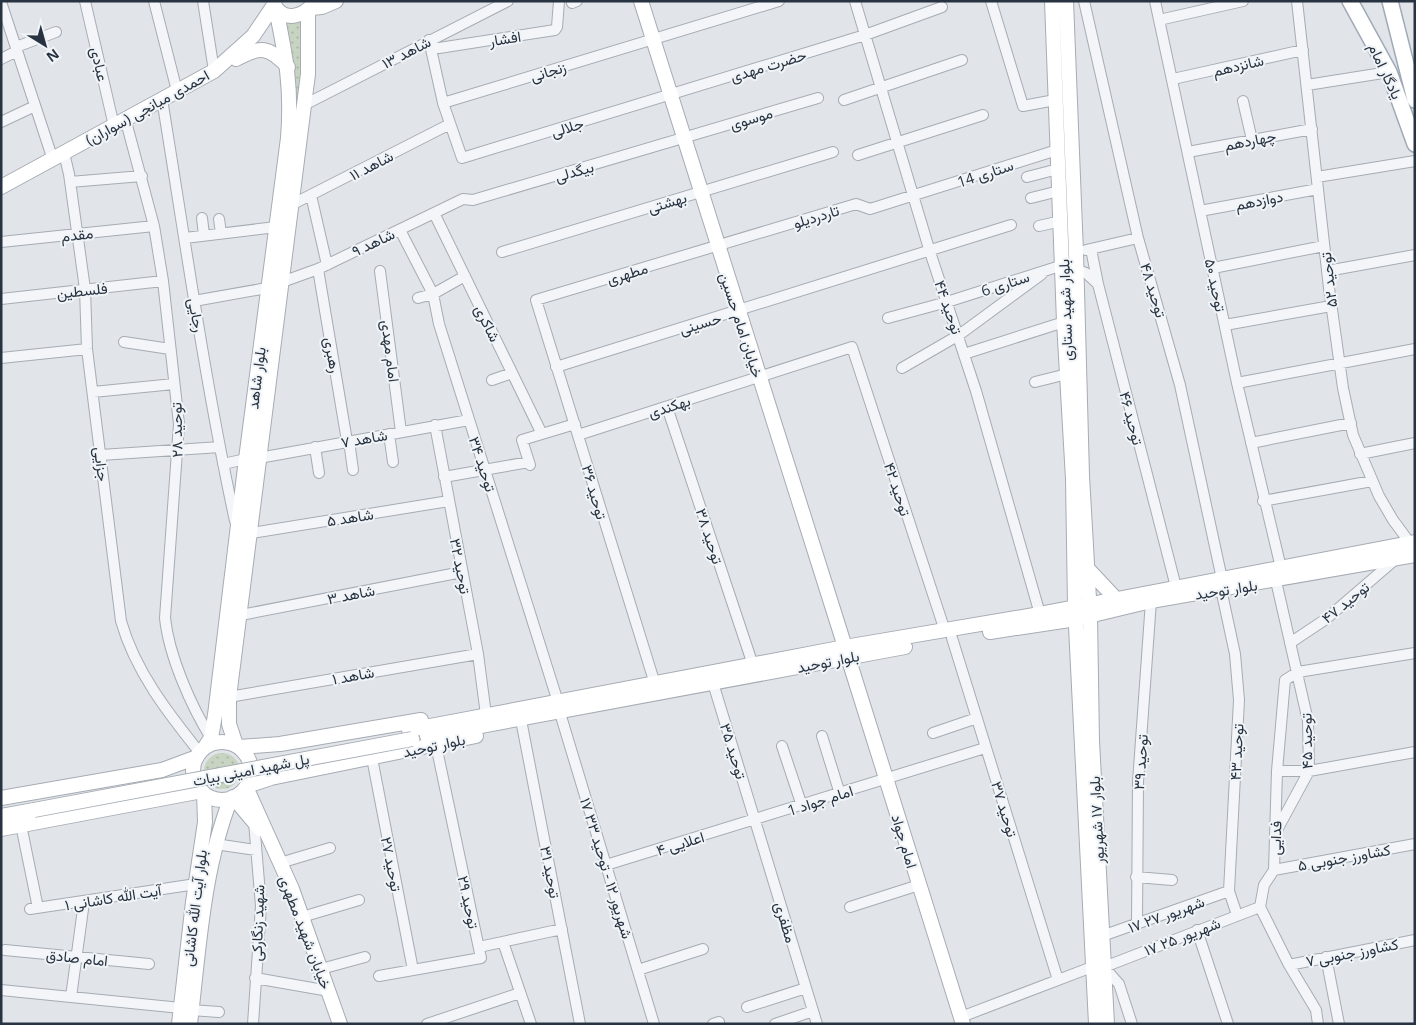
<svg xmlns="http://www.w3.org/2000/svg" width="1416" height="1025" font-family="'Open Sans',Vazirmatn,sans-serif">
  <style>
    .grass { fill: url(#grass-dots) }
    .lines { fill: none; stroke-linecap: round; stroke-linejoin: round }
    .street-casing { stroke: #a6acb4; stroke-width: 12 }
    .secondary-casing { stroke: #a6acb4; stroke-width: 16 }
    .primary-casing { stroke: #9faab6; stroke-width: 18 }
    .street { stroke: #f3f5f8; stroke-width: 10 }
    .secondary { stroke: #fff; stroke-width: 14 }
    .primary { stroke: #fff; stroke-width: 15 }
    .secondary-bridge-casing { stroke: #a6acb4; stroke-width: 16; stroke-linecap: butt }
    .secondary-bridge { stroke: #fff; stroke-width: 14 }
    .labels { text-anchor: middle; dominant-baseline: central; stroke-width: 4; stroke-linejoin: round; paint-order: stroke }
    .street-label { font-size: 15px; fill: #283342; stroke: #f0f4f7 }
  </style>
  <defs>
    <pattern id="grass-dots" width="8" height="8" patternUnits="userSpaceOnUse" patternTransform="scale(1.25)"><rect width="8" height="8" fill="#c7d4c1"/><path d="M2 2h.1M6 6h.1" fill="none" stroke="#abb6a7" stroke-width="1.8" stroke-linecap="round"/></pattern>
  </defs>
  <rect width="100%" height="100%" fill="#e1e5ea"/>
  <path class="grass" d="M 306,20 L 299,112 L 292,67 L 281,22 L 295,23 Z
    M204 771a18 18 0 1 1 36 0a18 18 0 1 1-36 0Z"/>
  <g class="lines">
    <g class="street-casing">
      <path id="street" d="M 85,1 L 114,126
        M 154,1 L 177,91
        M 203,1 L 214,71
        M 855,1 L 930,252 L 976,391 L 1040,614
        M 991,1 L 1023,106 L 1055,100
        M 1084,1 L 1138,238 L 1180,385 L 1222,579
        M 1155,1 L 1237,383 L 1281,568
        M 1297,1 L 1329,288 L 1343,388 L 1353,435 L 1379,496 L 1393,520 L 1410,543
        M 1,2 L 53,160
        M 572,3 L 577,1
        M 1159,20 L 1243,1
        M 429,40 L 443,103 L 462,158 L 865,35 L 942,7
        M 429,40 L 434,47 L 439,48 L 555,30 L 557,27 L 559,1
        M 16,47 L 56,32
        M 1,59 L 17,51
        M 1173,79 L 1303,50
        M 1307,85 L 1389,72
        M 162,99 C 185,240 205,382 235,521
        M 844,100 L 962,60
        M 1243,101 L 1252,140
        M 443,103 L 779,1
        M 304,105 L 508,1
        M 125,118 L 154,226 L 163,281 L 179,424 L 165,618 C 169,656 191,706 211,738
        M 1,122 L 35,106
        M 1188,152 L 1312,129
        M 64,153 L 69,174 L 85,289 L 87,349 L 121,621 C 135,671 168,713 200,753
        M 858,155 L 983,115
        M 1027,177 L 1058,169
        M 1317,177 L 1415,161
        M 70,182 L 142,176
        M 311,195 L 327,265
        M 1031,198 L 1059,191
        M 291,205 L 450,124
        M 1200,211 L 1318,189
        M 434,213 L 541,432
        M 202,218 L 204,235
        M 219,219 L 221,233
        M 1039,226 L 1061,221
        M 400,230 L 433,294 L 439,324 L 558,702
        M 185,238 L 276,227
        M 1,242 L 154,226
        M 1091,249 L 1098,284 L 1176,587
        M 1086,250 L 1138,238
        M 502,252 L 833,152
        M 1213,268 L 1324,246
        M 318,269 L 347,441
        M 1077,270 L 1086,273 L 1098,284
        M 380,271 L 401,432
        M 1327,271 L 1415,255
        M 282,282 L 318,269 L 463,199 L 473,200 L 818,98
        M 418,298 L 433,294 L 465,276
        M 1,299 L 163,281
        M 194,301 L 267,288
        M 888,318 L 947,302 L 1063,265
        M 1225,325 L 1331,306
        M 124,342 L 170,349
        M 964,354 L 1064,322
        M 1,358 L 87,349
        M 556,367 L 1011,225
        M 902,368 L 959,335 L 1042,274
        M 492,380 L 512,373
        M 1035,382 L 1067,374
        M 1237,383 L 1415,349
        M 93,392 L 174,384
        M 667,407 L 753,665
        M 435,425 L 478,654 L 486,715
        M 389,434 L 393,462
        M 578,435 L 852,347 L 945,631
        M 349,441 L 353,470
        M 1251,443 L 1351,423
        M 315,447 L 319,473
        M 1360,454 L 1415,443
        M 101,455 L 220,447
        M 259,458 L 469,420
        M 223,464 L 246,459
        M 530,465 L 522,440 L 575,424
        M 444,477 L 529,462
        M 1263,501 L 1372,481
        M 252,533 L 449,501
        M 1276,581 L 1308,721 L 1309,771 L 1277,830
        M 1221,589 L 1235,654 L 1239,700 L 1229,891 L 1237,915
        M 241,615 L 462,572
        M 952,638 L 1058,980
        M 1290,643 L 1326,619 L 1397,558
        M 713,683 L 817,1024
        M 655,684 L 536,300 L 856,204 L 870,209 L 1057,150
        M 229,697 L 478,654
        M 560,713 L 654,1024
        M 521,720 L 580,1024
        M 933,733 L 977,718
        M 822,736 L 840,794
        M 782,746 L 802,806
        M 372,758 L 413,970
        M 1277,771 L 1309,771 L 1415,752
        M 21,825 L 38,908
        M 215,844 L 256,850
        M 280,863 L 330,848
        M 606,865 L 985,748
        M 1274,870 L 1415,844
        M 1136,877 L 1172,880
        M 850,907 L 919,885
        M 30,909 L 196,884
        M 302,917 L 359,900
        M 1137,924 L 1138,782 L 1151,601
        M 1197,930 L 1228,1024
        M 1102,936 L 1229,891
        M 503,942 L 531,1024
        M 479,947 L 562,929
        M 5,950 L 149,964
        M 1326,957 L 1339,1024
        M 1289,965 L 1415,940
        M 321,969 L 365,957
        M 638,970 L 703,949
        M 379,976 L 481,958 L 436,745
        M 255,978 L 329,991
        M 1,990 L 181,1008
        M 71,997 L 84,902
        M 747,1007 L 806,988
        M 191,1010 L 219,1012
        M 961,1017 L 1092,967
        M 253,1024 L 261,906 L 254,822
        M 427,1024 L 520,993
        M 713,1024 L 719,1022
        M 775,1024 L 813,1011
        M 1132,1024 L 1119,984 L 1104,967 L 1260,907
        M 1318,1024 L 1316,1010 L 1289,965 L 1260,907 L 1264,885 L 1274,870 L 1277,771 L 1285,680 L 1298,672 L 1415,653"/>
    </g>
    <g class="secondary-casing">
      <path id="secondary" d="M 641,1 L 845,647
        M 1052,1 L 1064,322 L 1073,479 L 1075,607 L 1096,1024
        M 1066,1 L 1076,253 L 1082,476 L 1090,616 L 1092,741 L 1107,1024
        M 274,4 C 283,24 306,16 315,1
        M 311,8 L 322,7 L 336,1
        M 236,59 C 260,46 269,46 288,67
        M 1,187 L 214,71 L 253,36 L 274,5
        M 1087,568 L 1116,599
        M 990,632 L 1076,619 L 1151,601 L 1415,555
        M 848,657 L 963,1024
        M 409,730 L 845,647 L 1040,614 L 1415,542
        M 427,736 L 905,647
        M193 771a29 29 0 1 1 58 0a29 29 0 1 1-58 0Z
        M 236,745 L 229,724 L 229,697 L 304,105 L 308,74 L 308,11
        M 205,747 L 211,738 L 215,715 L 246,459 L 288,138 C 292,88 286,57 276,9
        M 239,747 L 280,744 L 421,720
        M 247,786 L 271,778 L 476,736
        M 246,787 L 292,889 L 340,1024
        M 233,797 L 260,829
        M 1,798 L 162,770 L 197,757
        M 1,816 L 34,810
        M 1,829 L 202,791
        M 179,1024 L 193,902 L 205,822 L 204,793
        M 190,1024 C 199,948 203,869 231,798"/>
    </g>
    <g class="primary-casing">
      <path id="primary" d="M 1350,1 L 1389,72 L 1415,144
        M 1390,1 L 1415,100"/>
    </g>
    <use href="#street" class="street"/>
    <use href="#secondary" class="secondary"/>
    <use href="#primary" class="primary"/>
    <g class="secondary-bridge-casing">
      <path id="secondary-bridge" d="M 34,810 L 412,739"/>
    </g>
    <use href="#secondary-bridge" class="secondary-bridge"/>
  </g>
  <g class="labels">
    <g class="street-label">
      <text transform="translate(505 38) rotate(-9)">افشار</text>
      <text transform="translate(406 52) rotate(-27)">شاهد ۱۳</text>
      <text transform="translate(100 64) rotate(77)">عبادی</text>
      <text transform="translate(768 65) rotate(-17)">حضرت مهدی</text>
      <text transform="translate(1238 65) rotate(-13)">شانزدهم</text>
      <text transform="translate(548 71) rotate(-17)">زنجانی</text>
      <text transform="translate(1386 71) rotate(65)">یادگار امام</text>
      <text transform="translate(147 107) rotate(-29)">احمدی میانجی (سواران)</text>
      <text transform="translate(751 118) rotate(-17)">موسوی</text>
      <text transform="translate(567 127) rotate(-17)">جلالی</text>
      <text transform="translate(1250 140) rotate(-11)">چهاردهم</text>
      <text transform="translate(371 165) rotate(-27)">شاهد ۱۱</text>
      <text transform="translate(574 171) rotate(-16)">بیگدلی</text>
      <text transform="translate(985 173) rotate(-18)">ستاری 14</text>
      <text transform="translate(1259 200) rotate(-11)">دوازدهم</text>
      <text transform="translate(667 202) rotate(-17)">بهشتی</text>
      <text transform="translate(816 216) rotate(-17)">تاردردیلو</text>
      <text transform="translate(77 234) rotate(-6)">مقدم</text>
      <text transform="translate(373 242) rotate(-25)">شاهد ۹</text>
      <text transform="translate(627 273) rotate(-17)">مطهری</text>
      <text transform="translate(1328 280) rotate(-97)">توحید ۵۲</text>
      <text transform="translate(1005 283) rotate(-18)">ستاری 6</text>
      <text transform="translate(1216 285) rotate(78)">توحید ۵۰</text>
      <text transform="translate(82 290) rotate(-6)">فلسطین</text>
      <text transform="translate(1154 290) rotate(73)">توحید ۴۸</text>
      <text transform="translate(949 307) rotate(71)">توحید ۴۴</text>
      <text transform="translate(1065 310) rotate(-92)">بلوار شهید ستاری</text>
      <text transform="translate(197 315) rotate(80)">رجایی</text>
      <text transform="translate(488 323) rotate(64)">شاکری</text>
      <text transform="translate(700 323) rotate(-17)">حسینی</text>
      <text transform="translate(742 325) rotate(72)">خیابان امام حسین</text>
      <text transform="translate(391 351) rotate(83)">امام مهدی</text>
      <text transform="translate(333 355) rotate(80)">رهبری</text>
      <text transform="translate(256 378) rotate(-83)">بلوار شاهد</text>
      <text transform="translate(669 406) rotate(-18)">بهکندی</text>
      <text transform="translate(1132 418) rotate(75)">توحید ۴۶</text>
      <text transform="translate(176 430) rotate(-91)">توحید ۲۸</text>
      <text transform="translate(364 438) rotate(-10)">شاهد ۷</text>
      <text transform="translate(102 464) rotate(83)">جزایی</text>
      <text transform="translate(483 464) rotate(72)">توحید ۳۴</text>
      <text transform="translate(898 489) rotate(72)">توحید ۴۲</text>
      <text transform="translate(595 492) rotate(74)">توحید ۳۶</text>
      <text transform="translate(350 517) rotate(-9)">شاهد ۵</text>
      <text transform="translate(710 536) rotate(72)">توحید ۳۸</text>
      <text transform="translate(461 566) rotate(79)">توحید ۳۲</text>
      <text transform="translate(1226 589) rotate(-9)">بلوار توحید</text>
      <text transform="translate(351 594) rotate(-11)">شاهد ۳</text>
      <text transform="translate(1345 602) rotate(-39)">توحید ۴۷</text>
      <text transform="translate(828 661) rotate(-11)">بلوار توحید</text>
      <text transform="translate(353 675) rotate(-10)">شاهد ۱</text>
      <text transform="translate(1306 741) rotate(-91)">توحید ۴۵</text>
      <text transform="translate(434 745) rotate(-12)">بلوار توحید</text>
      <text transform="translate(734 751) rotate(73)">توحید ۳۵</text>
      <text transform="translate(1236 752) rotate(-87)">توحید ۴۳</text>
      <text transform="translate(1140 762) rotate(-86)">توحید ۳۹</text>
      <text transform="translate(251 769) rotate(-11)">پل شهید امینی بیات</text>
      <text transform="translate(820 800) rotate(-18)">امام جواد 1</text>
      <text transform="translate(1005 809) rotate(73)">توحید ۳۷</text>
      <text transform="translate(1096 820) rotate(-93)">بلوار ۱۷ شهریور</text>
      <text transform="translate(1275 838) rotate(-88)">فدایی</text>
      <text transform="translate(905 841) rotate(73)">امام جواد</text>
      <text transform="translate(680 843) rotate(-17)">اعلایی ۴</text>
      <text transform="translate(1344 857) rotate(-10)">کشاورز جنوبی ۵</text>
      <text transform="translate(392 864) rotate(79)">توحید ۲۷</text>
      <text transform="translate(607 868) rotate(73)">۱۷ شهریور ۱۲ - توحید ۳۳</text>
      <text transform="translate(551 872) rotate(79)">توحید ۳۱</text>
      <text transform="translate(113 897) rotate(-9)">آیت الله کاشانی ۱</text>
      <text transform="translate(469 902) rotate(78)">توحید ۲۹</text>
      <text transform="translate(194 908) rotate(-83)">بلوار آیت الله کاشانی</text>
      <text transform="translate(1166 914) rotate(-20)">۱۷ شهریور ۲۷</text>
      <text transform="translate(786 922) rotate(73)">مظفری</text>
      <text transform="translate(257 923) rotate(-88)">شهید زنگارکی</text>
      <text transform="translate(306 932) rotate(69)">خیابان شهید مطهری</text>
      <text transform="translate(1182 936) rotate(-21)">۱۷ شهریور ۲۵</text>
      <text transform="translate(1352 952) rotate(-11)">کشاورز جنوبی ۷</text>
      <text transform="translate(77 957) rotate(6)">امام صادق</text>
    </g>
  </g>
  <rect width="1416" height="1025" fill="none" stroke="#283342" stroke-width="5"/>
  <g transform="translate(45 45) rotate(143)" stroke="#f0f4f7" stroke-width="4" paint-order="stroke">
  <path d="M0-4L9 19L0 12L-9 19Z" fill="#283342"/>
  <text y="-8" font-size="14" font-weight="bold" text-anchor="middle" fill="#283342">N</text>
  </g>
</svg>
